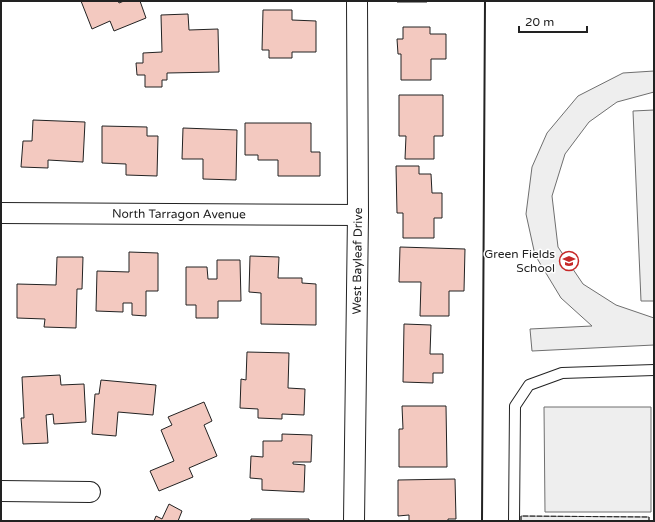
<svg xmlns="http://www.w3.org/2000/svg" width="655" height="522" font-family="'Varela Round',sans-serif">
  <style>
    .green { fill: #eee; stroke: #6f6f6f }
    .building { fill: #f3c9c0; stroke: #222 }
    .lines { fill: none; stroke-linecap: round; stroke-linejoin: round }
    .lane-casing { stroke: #222; stroke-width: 12 }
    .street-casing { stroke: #222; stroke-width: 22 }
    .lane { stroke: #fff; stroke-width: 10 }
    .street { stroke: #fff; stroke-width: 20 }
    .fence { stroke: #222; stroke-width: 1; stroke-dasharray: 5 2; stroke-linecap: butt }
    .wall { stroke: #222; stroke-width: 2 }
    .labels { text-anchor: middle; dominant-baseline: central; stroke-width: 3; stroke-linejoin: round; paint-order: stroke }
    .street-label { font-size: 12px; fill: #222; stroke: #fff }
    .poi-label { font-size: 12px; fill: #222; stroke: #fff; text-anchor: end }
  </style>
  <rect width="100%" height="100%" fill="#fff"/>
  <path class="green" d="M 654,71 L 654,92 L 617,102 L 589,122 L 565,154 L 552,196 L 558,247 L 583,284 L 616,305 L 654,318 L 654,345 L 532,351 L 530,329 L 592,326 L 561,298 L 535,255 L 526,214 L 532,167 L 547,133 L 578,96 L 623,73 Z
    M 654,110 L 654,301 L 641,301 L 633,111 Z
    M 544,407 L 651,407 L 651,512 L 545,512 Z
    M 521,516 L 649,517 L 649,521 L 521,521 Z"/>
  <path class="building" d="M 81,1 L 118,1 L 119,3 L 124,1 L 140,1 L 146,18 L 114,31 L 110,21 L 92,29 Z
    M 397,1 L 427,1 L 427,2 L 397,2 Z
    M 263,10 L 292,10 L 292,20 L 316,21 L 316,52 L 292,52 L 292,58 L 269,58 L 269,50 L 262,50 Z
    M 188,14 L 189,30 L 218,29 L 219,72 L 167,73 L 167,80 L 162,80 L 162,87 L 145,87 L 145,75 L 137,75 L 136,63 L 143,63 L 143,53 L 162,52 L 161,15 Z
    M 403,27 L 430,27 L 430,34 L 446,34 L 446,59 L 431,59 L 431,80 L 401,80 L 401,54 L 398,54 L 397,39 L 403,39 Z
    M 399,95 L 443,95 L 443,136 L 434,136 L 434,159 L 405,159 L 406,136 L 399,136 Z
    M 33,120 L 85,122 L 83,162 L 48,160 L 48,168 L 21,167 L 23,141 L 32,141 Z
    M 245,123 L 311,123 L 311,152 L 320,152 L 320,176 L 278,176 L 278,160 L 258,160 L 258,155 L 245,155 Z
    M 102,126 L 147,127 L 147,136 L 158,136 L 157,176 L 126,175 L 126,164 L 102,163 Z
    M 183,128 L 237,130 L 236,180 L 203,179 L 203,159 L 182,159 Z
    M 396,166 L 419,166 L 419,174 L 431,174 L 432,193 L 442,193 L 442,218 L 434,218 L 434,238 L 403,238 L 403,213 L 397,213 Z
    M 400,247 L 465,249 L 464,291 L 449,291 L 449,316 L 420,316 L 421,282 L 399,282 Z
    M 129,252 L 158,253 L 158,291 L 146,291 L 146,316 L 132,315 L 132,303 L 123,303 L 123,312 L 96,311 L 97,271 L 129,272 Z
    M 250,256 L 279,257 L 278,278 L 302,278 L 302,283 L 316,284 L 316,325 L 261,324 L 261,293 L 249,292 Z
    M 57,257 L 83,257 L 82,289 L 77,289 L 76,328 L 44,327 L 45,319 L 17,318 L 17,284 L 56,285 Z
    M 217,260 L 240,260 L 241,301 L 218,301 L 218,318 L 196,318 L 196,305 L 186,305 L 186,267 L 207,267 L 208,279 L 217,279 Z
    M 404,324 L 431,325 L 430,354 L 443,354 L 443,373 L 433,373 L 433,383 L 403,382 Z
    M 247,352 L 289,353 L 288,388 L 305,389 L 304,415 L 282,414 L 282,419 L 258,418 L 258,409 L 240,408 L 241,379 L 246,380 Z
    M 60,375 L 61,385 L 84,384 L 86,422 L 54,424 L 53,414 L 46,415 L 48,443 L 23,444 L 21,418 L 24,418 L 22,377 Z
    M 101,380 L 156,385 L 153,415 L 118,412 L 116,436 L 92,434 L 95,394 L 99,394 Z
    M 204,402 L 212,421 L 204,425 L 217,456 L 189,468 L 193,477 L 159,491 L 150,471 L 174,461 L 161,430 L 172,425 L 168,417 Z
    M 402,406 L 446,406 L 447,467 L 399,467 L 399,429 L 403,429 Z
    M 282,434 L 312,435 L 311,462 L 293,462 L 293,464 L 305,465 L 304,492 L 262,490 L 262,479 L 250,478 L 251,456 L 263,457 L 263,441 L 282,441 Z
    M 455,479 L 456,519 L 448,519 L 448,521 L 409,521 L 409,515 L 398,516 L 398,480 Z
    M 169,504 L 182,511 L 178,521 L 154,521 L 156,516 L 162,519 Z
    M 251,519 L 309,519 L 309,521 L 251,521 Z"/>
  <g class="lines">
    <g class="lane-casing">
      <path id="lane" d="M 514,521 L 515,406 L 529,385 L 562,373 L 654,370"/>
    </g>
    <g class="street-casing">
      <g id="street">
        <path id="s1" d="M 1,213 L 358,215"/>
        <path d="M 1,491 L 90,492"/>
        <path id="s2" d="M 354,521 L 358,215 L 357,1"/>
      </g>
    </g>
    <use href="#lane" class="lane"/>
    <use href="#street" class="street"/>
    <path class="fence" d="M 521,521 L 521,516 L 649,517 L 649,521"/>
    <path class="wall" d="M 482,521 L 485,1"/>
  </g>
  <defs>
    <g id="school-ring" transform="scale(1)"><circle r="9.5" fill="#fff" stroke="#c62828" stroke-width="1.5"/><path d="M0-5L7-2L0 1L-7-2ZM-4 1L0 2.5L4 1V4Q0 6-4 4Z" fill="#c62828"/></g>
  </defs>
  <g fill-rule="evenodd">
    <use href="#school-ring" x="569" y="261"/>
  </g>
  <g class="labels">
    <g class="street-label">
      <text stroke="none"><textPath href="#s1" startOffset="178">North Tarragon Avenue</textPath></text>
      <text stroke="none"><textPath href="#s2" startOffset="260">West Bayleaf Drive</textPath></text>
    </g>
    <g class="poi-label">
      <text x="555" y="254">Green Fields<tspan x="555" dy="14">School</tspan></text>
    </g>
  </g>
  <rect width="655" height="522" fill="none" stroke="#222222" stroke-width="4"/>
  <path d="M519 26v6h68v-6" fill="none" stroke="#222222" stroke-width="2"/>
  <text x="525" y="26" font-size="12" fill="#222222" stroke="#ffffff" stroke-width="3" paint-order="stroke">20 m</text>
</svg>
